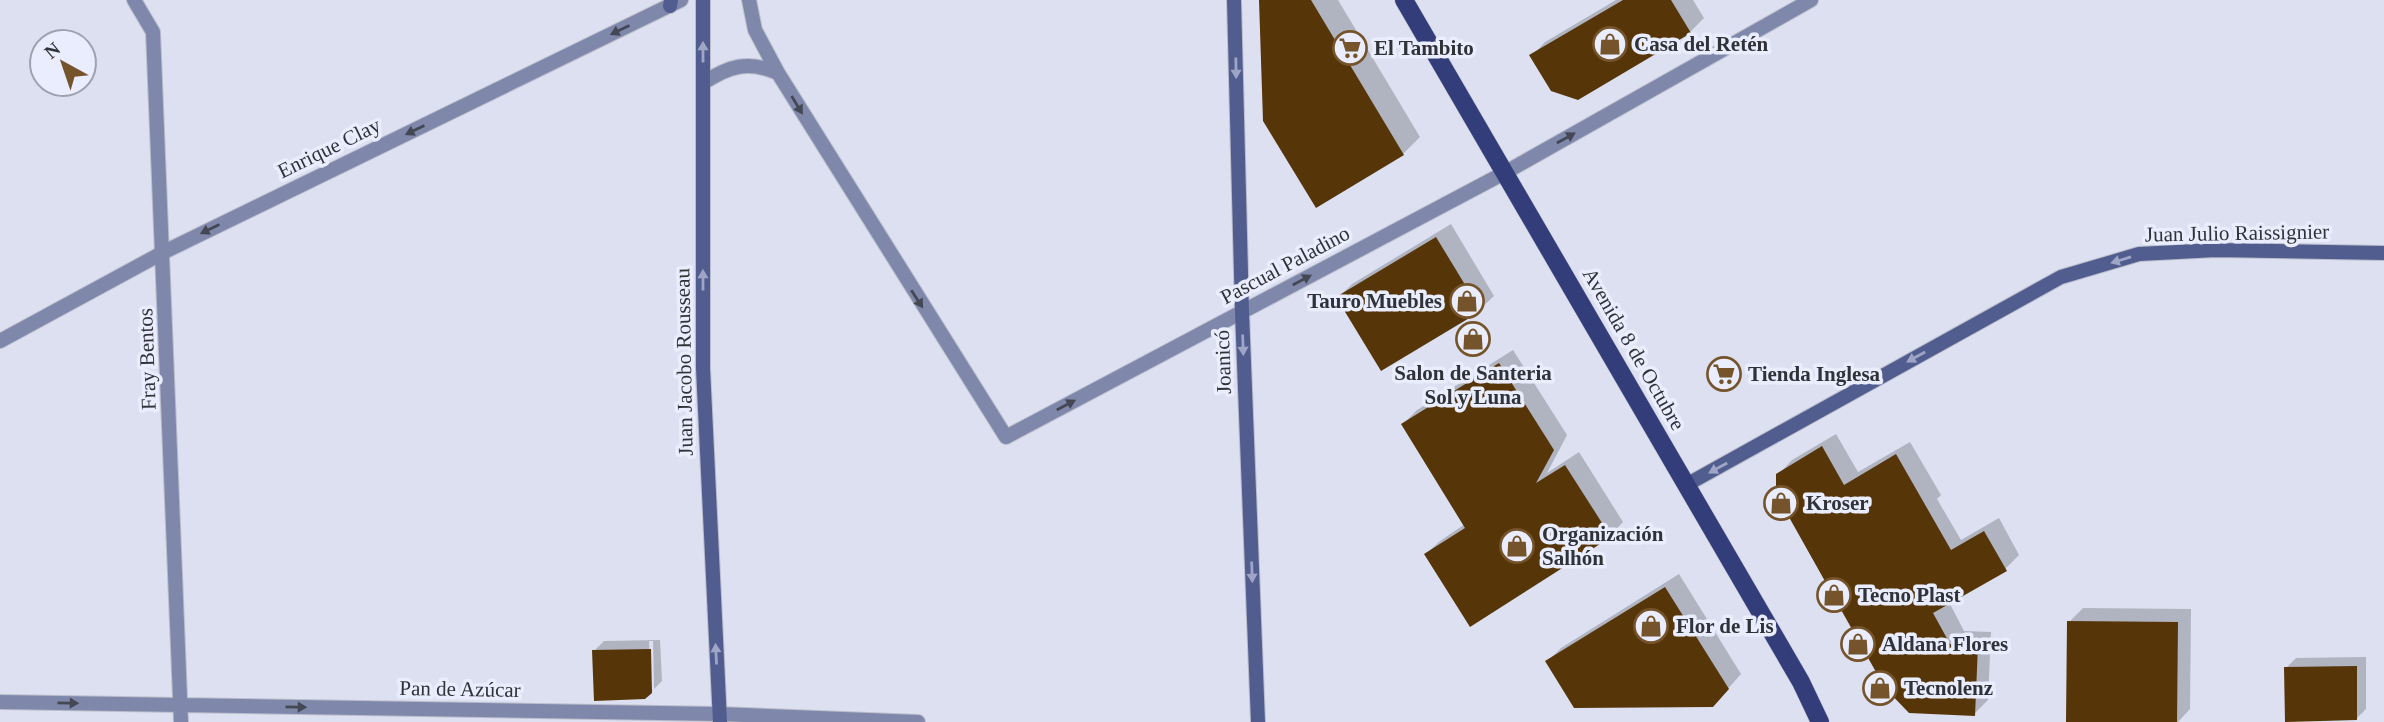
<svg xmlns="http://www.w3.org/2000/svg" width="2384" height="722" font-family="'Times New Roman',serif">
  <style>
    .shadow { fill: #0003 }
    .building { fill: #563509 }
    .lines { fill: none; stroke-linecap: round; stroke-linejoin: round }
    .street-casing { stroke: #babdcb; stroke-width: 16 }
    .secondary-casing { stroke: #babdcb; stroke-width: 16 }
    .primary-casing { stroke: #babdcb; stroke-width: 19 }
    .street { stroke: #7f88ab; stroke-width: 14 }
    .secondary { stroke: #525d8f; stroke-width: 14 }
    .primary { stroke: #333d7a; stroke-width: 18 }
    .oneway { fill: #444855 }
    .oneway2 { fill: #9ea5c6 }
    .labels { text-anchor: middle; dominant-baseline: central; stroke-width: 7; stroke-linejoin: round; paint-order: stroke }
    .poi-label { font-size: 21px; font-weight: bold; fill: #303238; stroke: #e9edfd; text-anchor: start }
    .street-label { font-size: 21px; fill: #303238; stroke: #e9edfd }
  </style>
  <rect width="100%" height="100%" fill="#dce0f0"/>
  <path class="shadow" d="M 1261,0 L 1338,0 L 1420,137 L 1403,154 Z
    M 1616,0 L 1693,0 L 1704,18 L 1690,32 L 1532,56 L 1545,42 Z
    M 1451,224 L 1494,296 L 1480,309 L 1382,369 L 1338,298 L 1352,284 Z
    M 1513,350 L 1567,435 L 1547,473 L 1579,452 L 1623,522 L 1610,536 L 1426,554 L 1440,541 L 1465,524 L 1403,424 L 1417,410 Z
    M 1836,434 L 1858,472 L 1910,442 L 1941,495 L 1937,499 L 1961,540 L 1999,518 L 2019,555 L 2005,569 L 1949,602 L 1964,631 L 1991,632 L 1988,700 L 1974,714 L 1778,475 L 1792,460 Z
    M 1679,574 L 1741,674 L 1726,691 L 1547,662 L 1561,648 Z
    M 2083,608 L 2191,609 L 2190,709 L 2178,722 L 2067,722 L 2069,622 Z
    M 649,640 L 651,690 L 653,690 L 645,697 L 594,651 L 604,641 L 660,640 L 662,681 L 654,689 L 653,640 Z
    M 2366,657 L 2366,709 L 2357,718 L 2286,668 L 2296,658 Z"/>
  <path class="building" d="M 1259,0 L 1311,0 L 1404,155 L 1316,208 L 1263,121 Z
    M 1623,0 L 1671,0 L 1691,33 L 1578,100 L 1551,91 L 1529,55 Z
    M 1436,237 L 1481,311 L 1381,371 L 1336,297 Z
    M 1499,363 L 1554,450 L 1536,483 L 1565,465 L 1611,537 L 1470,627 L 1424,554 L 1465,528 L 1401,424 Z
    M 1822,446 L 1844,485 L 1896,454 L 1951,550 L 1984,531 L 2007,571 L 1933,613 L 1950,644 L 1978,645 L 1975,716 L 1909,713 L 1885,688 L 1776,494 L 1776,474 Z
    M 1665,587 L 1729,689 L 1713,707 L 1574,708 L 1545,661 Z
    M 2067,621 L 2178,622 L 2177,722 L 2066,722 Z
    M 651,649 L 652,693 L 645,699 L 594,701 L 592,650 Z
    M 2357,666 L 2357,720 L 2285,722 L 2284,667 Z"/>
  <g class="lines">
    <g class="street-casing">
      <path id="street" d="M 134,0 L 153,32 L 181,722
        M 749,0 L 755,30 L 778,73 L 1006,437 L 1506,172 L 1811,0
        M 703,83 C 729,66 748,60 778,73
        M 0,341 L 164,252 L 681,0
        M 0,702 L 719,714 L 918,722"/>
    </g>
    <g class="secondary-casing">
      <path id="secondary" d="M 703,0 L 703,368 L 720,722
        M 1234,0 L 1242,312 L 1258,722
        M 670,6 L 671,0
        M 1686,485 L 2061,277 L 2139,254 L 2216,250 L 2384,253"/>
    </g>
    <g class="primary-casing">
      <path id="primary" d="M 1404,0 L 1801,682 L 1820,722"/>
    </g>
    <use href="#street" class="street"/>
    <use href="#secondary" class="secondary"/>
    <use href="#primary" class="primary"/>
  </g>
  <defs><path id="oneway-solid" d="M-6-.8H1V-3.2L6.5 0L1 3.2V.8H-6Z" transform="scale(1.75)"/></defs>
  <g class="oneway">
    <use href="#oneway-solid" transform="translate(620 30) rotate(154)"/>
    <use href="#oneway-solid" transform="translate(797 105) rotate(59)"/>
    <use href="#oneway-solid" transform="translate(415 130) rotate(154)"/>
    <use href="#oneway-solid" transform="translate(1566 138) rotate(-29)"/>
    <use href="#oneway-solid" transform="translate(210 229) rotate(154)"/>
    <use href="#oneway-solid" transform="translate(1302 280) rotate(-28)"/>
    <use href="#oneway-solid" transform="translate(917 299) rotate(57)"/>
    <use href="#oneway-solid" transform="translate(1066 405) rotate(-28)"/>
    <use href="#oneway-solid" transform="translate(68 703) rotate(1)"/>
    <use href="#oneway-solid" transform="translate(296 707) rotate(1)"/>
  </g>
  <g class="oneway2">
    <use href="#oneway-solid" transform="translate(703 52) rotate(-90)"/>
    <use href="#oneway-solid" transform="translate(1236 68) rotate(89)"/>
    <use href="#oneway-solid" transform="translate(2121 260) rotate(163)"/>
    <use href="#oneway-solid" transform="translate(703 280) rotate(-90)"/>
    <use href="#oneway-solid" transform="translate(1243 345) rotate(88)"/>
    <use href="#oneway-solid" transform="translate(1916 357) rotate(151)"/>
    <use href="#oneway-solid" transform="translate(1718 468) rotate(151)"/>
    <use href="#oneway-solid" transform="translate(1252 572) rotate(88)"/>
    <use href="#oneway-solid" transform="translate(716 654) rotate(-93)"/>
  </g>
  <defs>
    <g id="shop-ring" transform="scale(1.75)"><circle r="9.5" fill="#e9edfd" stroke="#75532b" stroke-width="1.5"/><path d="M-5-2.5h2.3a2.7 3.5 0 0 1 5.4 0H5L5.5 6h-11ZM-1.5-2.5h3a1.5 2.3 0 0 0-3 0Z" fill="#75532b"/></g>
    <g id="supermarket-ring" transform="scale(1.75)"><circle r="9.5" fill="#e9edfd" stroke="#75532b" stroke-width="1.5"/><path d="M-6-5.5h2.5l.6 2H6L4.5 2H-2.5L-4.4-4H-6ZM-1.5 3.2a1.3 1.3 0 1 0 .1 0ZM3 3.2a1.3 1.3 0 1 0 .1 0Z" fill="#75532b"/></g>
  </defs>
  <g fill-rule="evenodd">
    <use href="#shop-ring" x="1610" y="44"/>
    <use href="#supermarket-ring" x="1350" y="48"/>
    <use href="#shop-ring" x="1467" y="301"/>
    <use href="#shop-ring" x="1473" y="339"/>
    <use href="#supermarket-ring" x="1724" y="374"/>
    <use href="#shop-ring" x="1781" y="503"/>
    <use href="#shop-ring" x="1517" y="546"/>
    <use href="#shop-ring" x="1834" y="595"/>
    <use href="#shop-ring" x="1651" y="626"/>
    <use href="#shop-ring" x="1858" y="644"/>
    <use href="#shop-ring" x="1880" y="688"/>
  </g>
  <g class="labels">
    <g class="poi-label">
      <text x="1634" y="44">Casa del Retén</text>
      <text x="1374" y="48">El Tambito</text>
      <text x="1442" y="301" text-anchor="end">Tauro Muebles</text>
      <text x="1473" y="373" text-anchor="middle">Salon de Santeria<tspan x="1473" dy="24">Sol y Luna</tspan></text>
      <text x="1748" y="374">Tienda Inglesa</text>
      <text x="1806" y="503">Kroser</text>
      <text x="1542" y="534">Organización<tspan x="1542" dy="24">Salhón</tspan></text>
      <text x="1858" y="595">Tecno Plast</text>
      <text x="1676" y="626">Flor de Lis</text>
      <text x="1882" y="644">Aldana Flores</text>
      <text x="1904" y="688">Tecnolenz</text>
    </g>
    <g class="street-label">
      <text transform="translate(329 148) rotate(-26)">Enrique Clay</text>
      <text transform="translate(2237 233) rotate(-1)">Juan Julio Raissignier</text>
      <text transform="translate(1285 265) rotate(-28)">Pascual Paladino</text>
      <text transform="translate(1634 349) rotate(60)">Avenida 8 de Octubre</text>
      <text transform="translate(147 359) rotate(-92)">Fray Bentos</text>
      <text transform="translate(684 362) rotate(-91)">Juan Jacobo Rousseau</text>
      <text transform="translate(1223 362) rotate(-92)">Joanicó</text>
      <text transform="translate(460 689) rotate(1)">Pan de Azúcar</text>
    </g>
  </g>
  <g transform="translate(63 63) rotate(320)"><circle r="33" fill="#e9edfd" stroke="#9fa2ae" stroke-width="2"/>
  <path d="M0-5L12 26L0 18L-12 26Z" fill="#75532b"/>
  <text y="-10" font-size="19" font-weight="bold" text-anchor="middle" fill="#303238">N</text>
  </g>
</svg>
